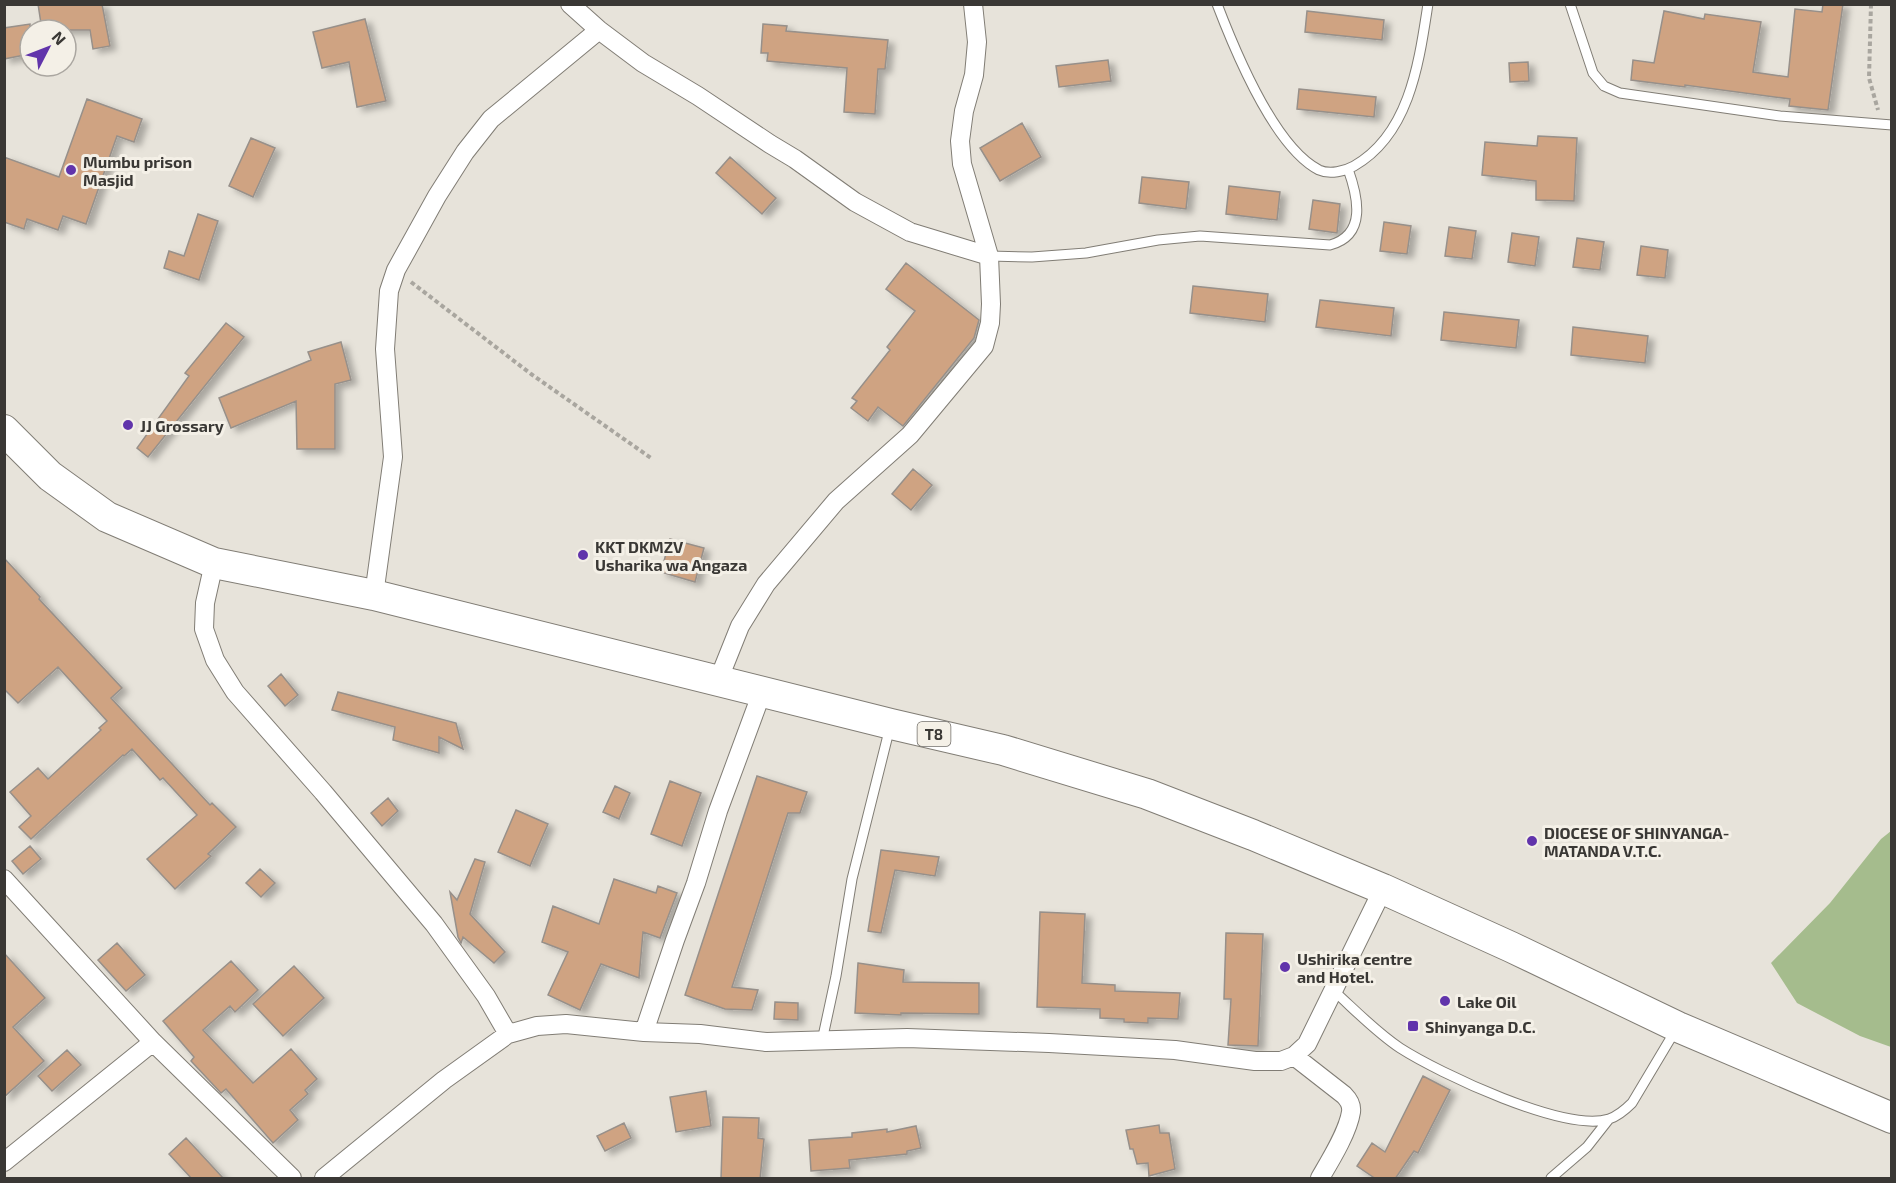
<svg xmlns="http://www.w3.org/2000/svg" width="1896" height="1183" font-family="'Exo 2',sans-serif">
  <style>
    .forest { fill: #a5bc8d }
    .building { fill: #cfa382; stroke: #97908a; stroke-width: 1.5; filter: url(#shadow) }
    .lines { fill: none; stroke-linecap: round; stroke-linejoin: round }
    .service-casing { stroke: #817d75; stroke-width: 11 }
    .minor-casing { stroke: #817d75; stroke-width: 20 }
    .trunk-casing { stroke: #817d75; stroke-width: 32 }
    .path { stroke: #a9a69f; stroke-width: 4; stroke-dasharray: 4.5 3; stroke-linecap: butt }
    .service { stroke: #fff; stroke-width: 9 }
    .minor { stroke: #fff; stroke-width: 18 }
    .trunk { stroke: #fff; stroke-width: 30 }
    .poi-dot { fill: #6134ab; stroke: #f4f0e7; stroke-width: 2 }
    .labels { text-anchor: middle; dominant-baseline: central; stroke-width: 6; stroke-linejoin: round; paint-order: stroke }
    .shield { fill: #f4f0e7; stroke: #726f6a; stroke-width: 1.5 }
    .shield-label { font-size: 15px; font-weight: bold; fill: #3a3835 }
    .poi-label { font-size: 16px; font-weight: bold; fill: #3a3835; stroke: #f4f0e7; text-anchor: start }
  </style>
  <defs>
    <filter id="shadow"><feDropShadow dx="6" dy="4" stdDeviation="3" flood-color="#0004"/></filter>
  </defs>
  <rect width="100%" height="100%" fill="#e7e3da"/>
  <path class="forest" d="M 1891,831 L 1891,1047 L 1860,1036 L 1797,1003 L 1771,963 L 1830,903 L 1881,839 Z"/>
  <path class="building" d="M 38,4 L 102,4 L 110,46 L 93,49 L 90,30 L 42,30 Z
    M 1823,4 L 1843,4 L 1828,110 L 1789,106 L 1790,99 L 1685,85 L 1685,87 L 1631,80 L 1633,60 L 1654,63 L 1664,11 L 1704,19 L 1705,14 L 1761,22 L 1753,72 L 1788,77 L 1795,9 L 1822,12 Z
    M 1307,11 L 1384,20 L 1382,40 L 1305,32 Z
    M 365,19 L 386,101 L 357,107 L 349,62 L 322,68 L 313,32 Z
    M 30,24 L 30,54 L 4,59 L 4,28 Z
    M 763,24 L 787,26 L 786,31 L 888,40 L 885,69 L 878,69 L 875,114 L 844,112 L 847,68 L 767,61 L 768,53 L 761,53 Z
    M 1108,60 L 1111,81 L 1059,87 L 1056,66 Z
    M 1528,62 L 1529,81 L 1510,82 L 1509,63 Z
    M 1299,89 L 1376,97 L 1374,117 L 1297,109 Z
    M 87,99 L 142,119 L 134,142 L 117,136 L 86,224 L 63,216 L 58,230 L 27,219 L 24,229 L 4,222 L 4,157 L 59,177 Z
    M 1022,123 L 1041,157 L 1000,181 L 980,148 Z
    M 1538,136 L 1577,138 L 1574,201 L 1536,200 L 1536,181 L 1482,175 L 1485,142 L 1537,146 Z
    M 251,138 L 275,148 L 253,197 L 229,186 Z
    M 730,157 L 776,198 L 762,214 L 716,173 Z
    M 1142,177 L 1189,182 L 1186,209 L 1139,203 Z
    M 1229,186 L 1280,192 L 1277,220 L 1226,214 Z
    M 1313,200 L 1340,204 L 1337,233 L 1309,229 Z
    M 198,214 L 218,221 L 199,280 L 164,268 L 169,251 L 184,256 Z
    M 1384,222 L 1411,226 L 1407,254 L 1380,251 Z
    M 1449,227 L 1476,231 L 1472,259 L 1445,256 Z
    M 1512,233 L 1539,237 L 1535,266 L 1508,262 Z
    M 1577,238 L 1604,242 L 1600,270 L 1573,267 Z
    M 1641,246 L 1668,250 L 1665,278 L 1637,275 Z
    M 906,263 L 979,320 L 974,338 L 903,426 L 878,407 L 868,421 L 851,408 L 857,401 L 852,398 L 890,350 L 887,347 L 915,311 L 886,289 Z
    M 1193,286 L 1268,294 L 1265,322 L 1190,313 Z
    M 1320,300 L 1394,308 L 1391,336 L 1316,327 Z
    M 1444,312 L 1519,320 L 1516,348 L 1441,340 Z
    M 226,323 L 244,337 L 148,457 L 137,448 L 189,376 L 185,373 Z
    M 1573,327 L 1648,336 L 1645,363 L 1571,355 Z
    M 341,342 L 351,380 L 335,384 L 335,449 L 297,449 L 296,401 L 231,428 L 219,398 L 311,360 L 308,352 Z
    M 913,469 L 932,485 L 911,510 L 892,494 Z
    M 670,539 L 704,548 L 695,582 L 661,572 Z
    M 4,558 L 40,597 L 39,599 L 122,688 L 111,698 L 210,805 L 212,803 L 236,827 L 208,854 L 211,856 L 175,889 L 147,859 L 197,815 L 163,778 L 160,780 L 132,749 L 124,756 L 123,755 L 31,839 L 19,827 L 31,816 L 10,792 L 38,768 L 48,779 L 101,730 L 99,728 L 107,721 L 58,667 L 18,703 L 4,689 Z
    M 281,674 L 298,695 L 285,706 L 268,686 Z
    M 338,692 L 456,723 L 463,749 L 439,737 L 439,753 L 393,740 L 395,727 L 332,710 Z
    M 757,776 L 807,792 L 800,813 L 788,813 L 732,987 L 758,990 L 752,1010 L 725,1009 L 685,995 Z
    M 670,781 L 701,793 L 682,846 L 651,834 Z
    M 615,786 L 630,793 L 619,819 L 603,812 Z
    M 388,798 L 398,811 L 382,826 L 371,813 Z
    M 516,810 L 548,824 L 530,866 L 498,852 Z
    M 30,846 L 41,859 L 23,874 L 12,861 Z
    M 881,850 L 939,857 L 935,876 L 895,870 L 881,933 L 868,931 Z
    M 475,859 L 485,862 L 470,914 L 505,952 L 494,963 L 463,937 L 461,943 L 458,937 L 450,892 L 457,900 Z
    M 260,869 L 275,883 L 261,897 L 246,883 Z
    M 614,879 L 656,893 L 658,886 L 677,893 L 660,938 L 643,932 L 639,978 L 601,964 L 580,1010 L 548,995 L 568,952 L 542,942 L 553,906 L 599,924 Z
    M 1040,912 L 1085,914 L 1082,983 L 1115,985 L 1115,991 L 1180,993 L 1178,1019 L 1148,1018 L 1148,1023 L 1124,1022 L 1124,1019 L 1100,1018 L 1100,1009 L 1037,1007 Z
    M 1226,933 L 1263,934 L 1258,1046 L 1228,1045 L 1231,999 L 1224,999 Z
    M 117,943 L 145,975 L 126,991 L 98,960 Z
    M 4,953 L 45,998 L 13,1027 L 44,1061 L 4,1097 Z
    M 231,961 L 258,990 L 235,1012 L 230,1006 L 203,1030 L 253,1083 L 291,1049 L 317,1079 L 305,1090 L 308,1094 L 290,1110 L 298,1120 L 273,1143 L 226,1089 L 221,1093 L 191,1061 L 194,1057 L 163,1021 Z
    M 858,963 L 904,970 L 903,982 L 979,983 L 979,1014 L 901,1013 L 901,1015 L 855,1013 Z
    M 294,966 L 324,998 L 283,1036 L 253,1004 Z
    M 775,1002 L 798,1003 L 798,1020 L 774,1019 Z
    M 67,1050 L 81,1065 L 52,1091 L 38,1076 Z
    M 1423,1076 L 1450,1090 L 1418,1153 L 1414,1151 L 1395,1179 L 1376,1179 L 1357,1166 L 1372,1143 L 1385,1152 Z
    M 706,1091 L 711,1126 L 676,1132 L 670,1097 Z
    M 723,1117 L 759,1118 L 758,1138 L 764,1139 L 760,1179 L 721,1179 Z
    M 624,1123 L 631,1138 L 605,1151 L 597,1136 Z
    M 1159,1125 L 1160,1133 L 1169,1133 L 1175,1169 L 1149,1176 L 1148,1163 L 1137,1164 L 1133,1149 L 1130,1149 L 1126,1130 Z
    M 916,1126 L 921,1148 L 907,1151 L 907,1154 L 849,1160 L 850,1168 L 811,1171 L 809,1140 L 852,1137 L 852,1133 L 887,1129 L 887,1132 Z
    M 186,1138 L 224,1179 L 192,1179 L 169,1154 Z"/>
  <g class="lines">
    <g class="service-casing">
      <path id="service" d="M 1217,4 C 1235,51 1274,147 1319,170 C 1330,175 1345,171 1354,166 C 1410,134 1419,62 1428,4
        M 1570,4 L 1593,73 L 1604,86 L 1620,93 L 1780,116 L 1892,125
        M 989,256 L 1032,257 L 1086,253 L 1158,240 L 1200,236 L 1330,245 C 1367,235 1358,197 1348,169
        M 1334,991 C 1355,1010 1376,1032 1400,1048 C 1439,1073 1565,1133 1609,1119 C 1618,1116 1625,1110 1632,1103 L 1675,1031
        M 822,1041 L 836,976 L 852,879 L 890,727
        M 1551,1178 L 1587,1147 L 1609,1119"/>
    </g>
    <g class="minor-casing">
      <path id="minor" d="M 570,4 L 599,30 L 643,63 L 698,96 L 770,144 L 795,159 L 855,202 L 910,232 L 989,256
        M 214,563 L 205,603 L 204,629 L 215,660 L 235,692 L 323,792 L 434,924 L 486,996 L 508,1034
        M 374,595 L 393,457 L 385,349 L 389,291 L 396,270 L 437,196 L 465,152 L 491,119 L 599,30
        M 718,681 L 740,626 L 766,584 L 836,501 L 910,435 L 984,346 L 990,323 L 991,304 L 989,256 L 962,164 L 960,141 L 964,111 L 974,75 L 977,42 L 973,4
        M 4,879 L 153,1042 L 292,1178
        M 644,1032 L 675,940 L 696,883 L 718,811 L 762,692
        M 1294,1056 L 1344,1095 C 1349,1100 1352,1105 1351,1112 C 1348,1132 1330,1161 1320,1178
        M 4,1162 L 153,1042
        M 324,1178 L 444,1080 L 508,1034 L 537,1026 L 566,1024 L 644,1032 L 700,1034 L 766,1042 L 907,1038 L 1049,1043 L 1175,1050 L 1255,1061 L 1281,1061 L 1294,1056 L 1307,1044 L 1383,889"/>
    </g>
    <g class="trunk-casing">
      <path id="trunk" d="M 4,430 L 50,476 L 107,517 L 214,563 L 374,595 L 891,724 L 1003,750 L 1147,794 L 1253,835 L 1383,889 L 1511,947 L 1678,1027 L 1892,1118"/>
    </g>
    <path class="path" d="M 1871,4 L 1869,78 L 1878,110
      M 411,282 L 531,374 L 651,458"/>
    <use href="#service" class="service"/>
    <use href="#minor" class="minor"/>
    <use href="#trunk" class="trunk"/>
  </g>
  <g class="poi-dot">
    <circle cx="71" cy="170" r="6"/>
    <circle cx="128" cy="425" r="6"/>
    <circle cx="583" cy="555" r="6"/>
    <circle cx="1532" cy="841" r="6"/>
    <circle cx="1285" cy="967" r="6"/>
    <circle cx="1445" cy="1001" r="6"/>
    <rect x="1407" y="1020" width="12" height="12" rx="3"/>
  </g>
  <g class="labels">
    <rect class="shield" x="917.5" y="722" width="33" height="24" rx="4.5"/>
    <g class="shield-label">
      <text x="934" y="734">T8</text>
    </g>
    <g class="poi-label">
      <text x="83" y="161">Mumbu prison<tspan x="83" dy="18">Masjid</tspan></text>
      <text x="140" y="425">JJ Grossary</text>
      <text x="595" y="546">KKT DKMZV<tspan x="595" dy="18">Usharika wa Angaza</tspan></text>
      <text x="1544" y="832">DIOCESE OF SHINYANGA-<tspan x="1544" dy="18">MATANDA V.T.C.</tspan></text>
      <text x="1297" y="958">Ushirika centre<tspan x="1297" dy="18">and Hotel.</tspan></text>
      <text x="1457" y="1001">Lake Oil</text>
      <text x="1425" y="1026">Shinyanga D.C.</text>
    </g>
  </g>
  <rect width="1896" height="1183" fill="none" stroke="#3a3835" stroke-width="12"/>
  <g transform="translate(48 48) rotate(48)"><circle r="28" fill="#f4f0e7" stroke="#aaa6a0" stroke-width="1.5"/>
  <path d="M0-4.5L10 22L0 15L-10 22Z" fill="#6134ab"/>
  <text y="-9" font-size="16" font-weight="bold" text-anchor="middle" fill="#3a3835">N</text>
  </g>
</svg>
